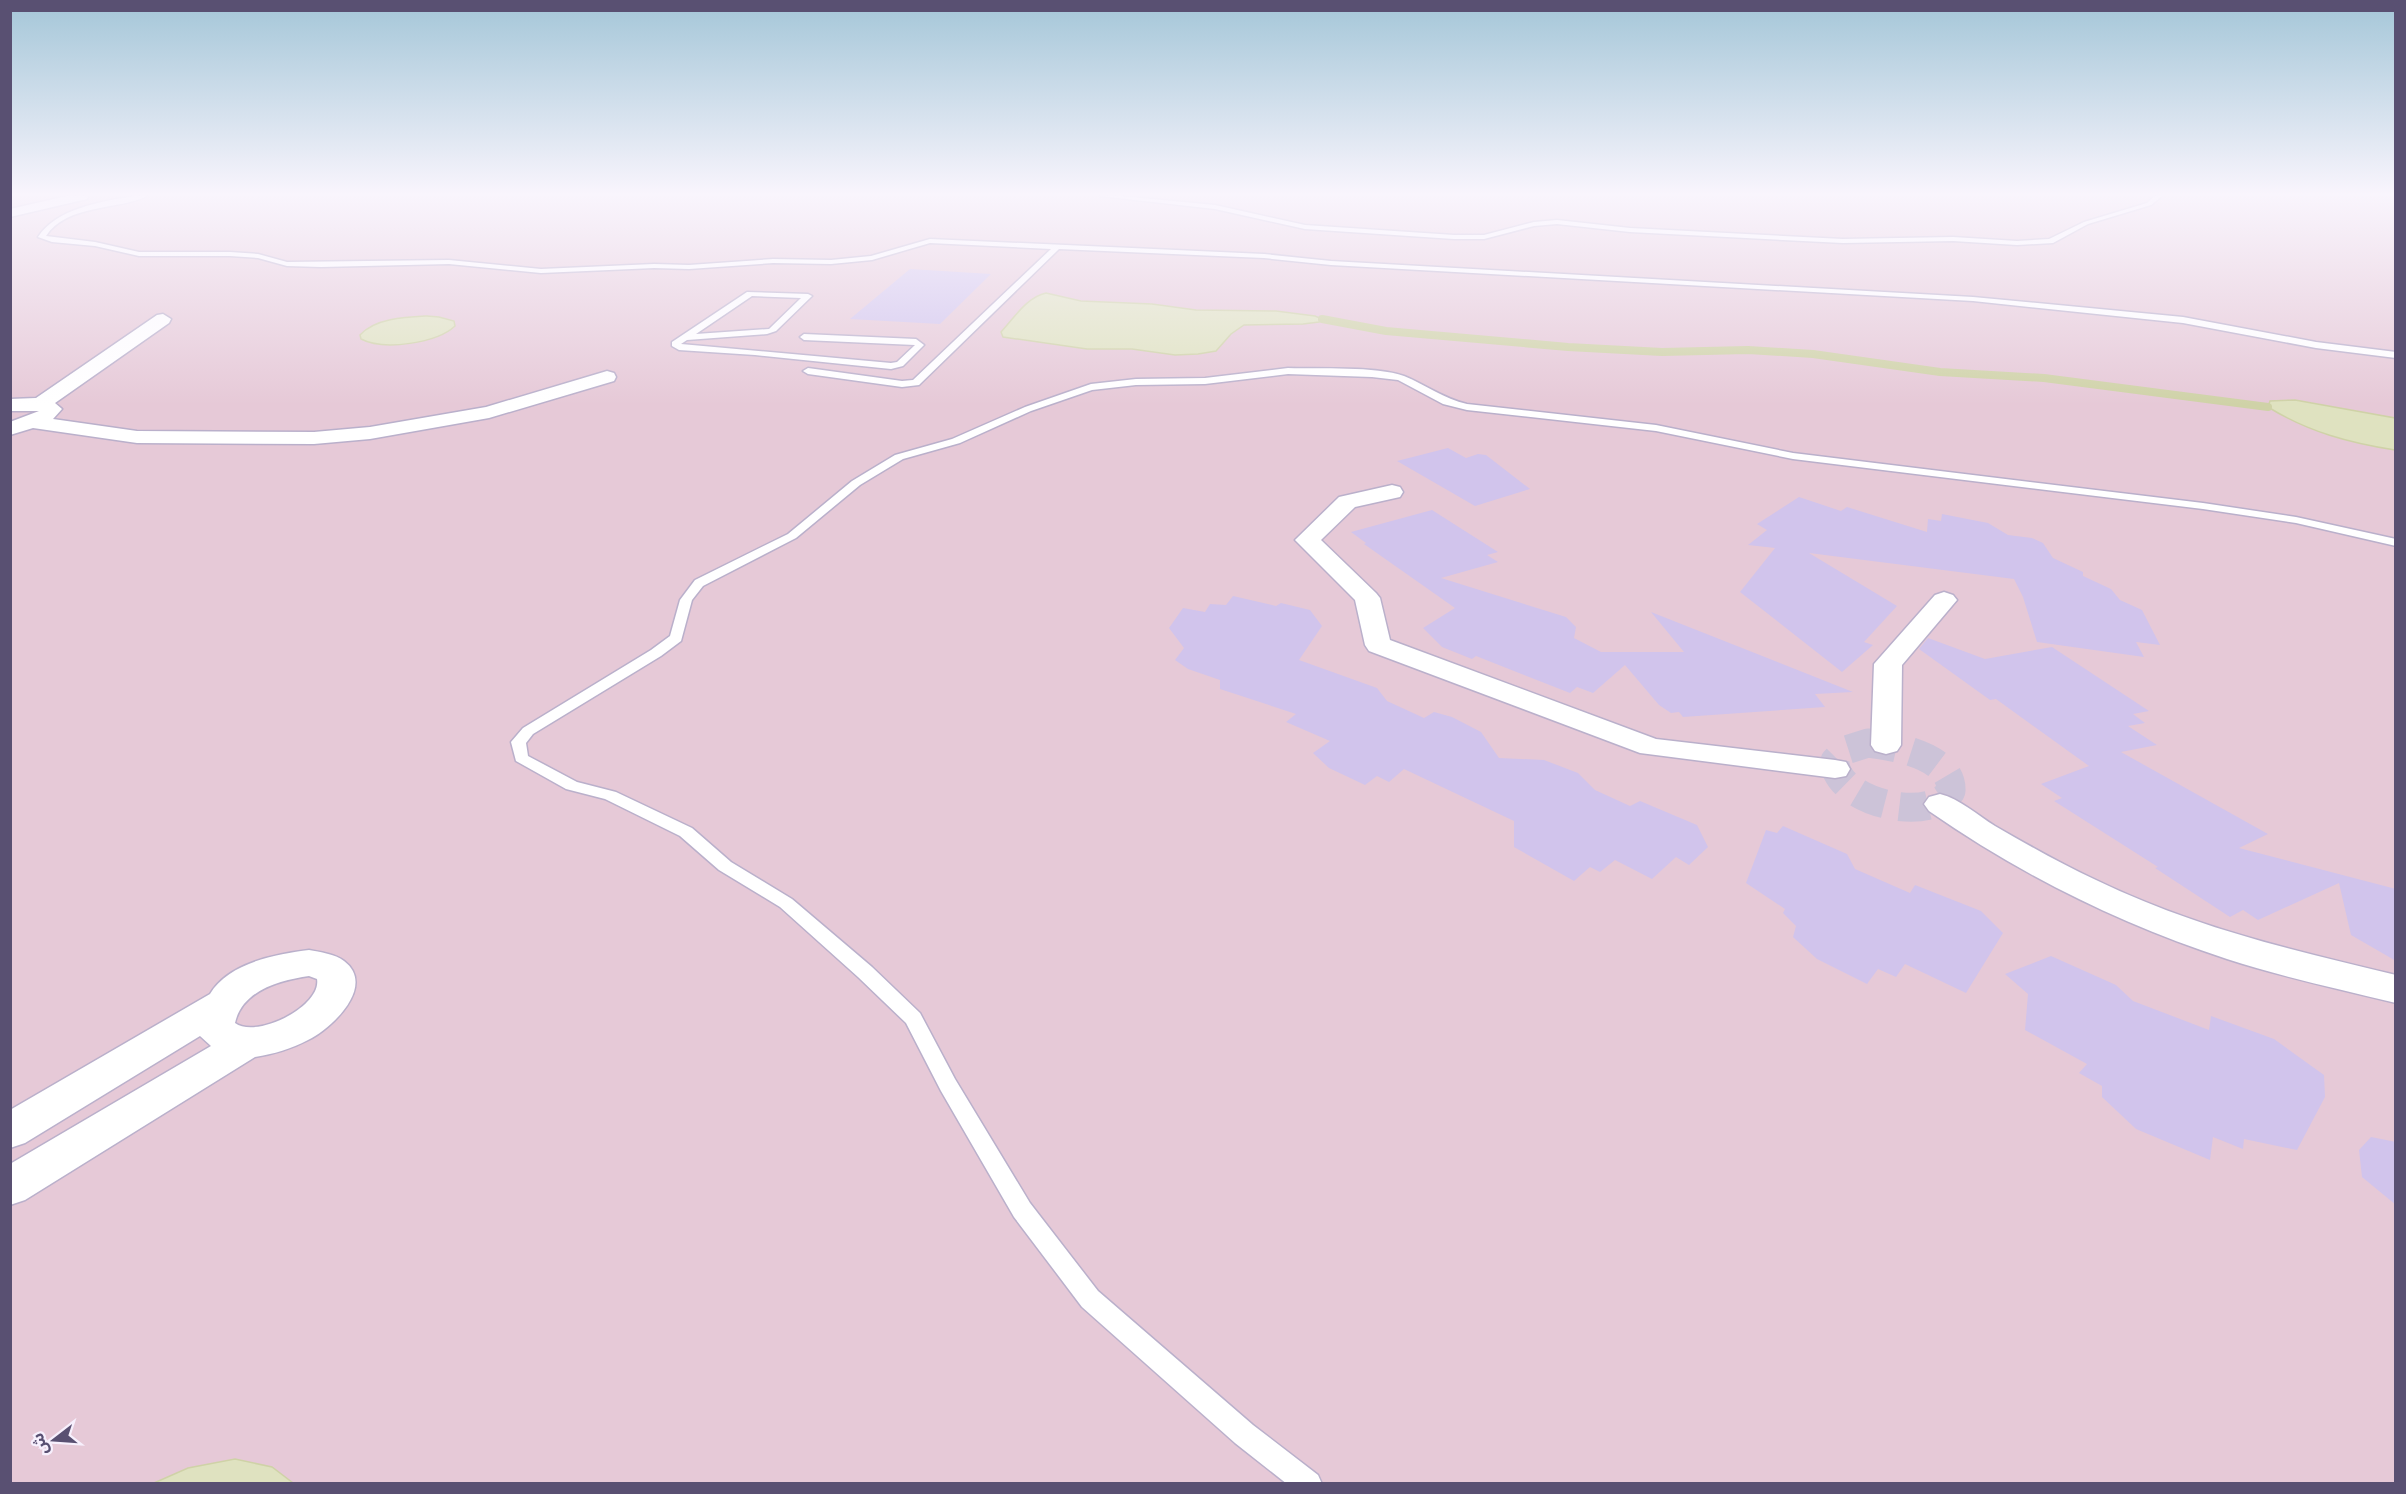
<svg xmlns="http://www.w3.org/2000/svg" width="2406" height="1494" font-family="'Work Sans','Noto Sans Arabic',sans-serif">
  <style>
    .green { fill: #e6c9d7 }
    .water { fill: #dfe2c0; stroke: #cfd2a7; stroke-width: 1.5 }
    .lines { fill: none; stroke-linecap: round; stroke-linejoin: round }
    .stream { stroke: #cfd2a7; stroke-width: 8 }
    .building { fill: #d1c4ec }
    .street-tunnel { stroke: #ccc3d8; stroke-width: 29; stroke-dasharray: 29 15; stroke-linecap: butt }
    .lane-casing { stroke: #bab0cb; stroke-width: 3 }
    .street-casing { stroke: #bab0cb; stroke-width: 3 }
    .lane { fill: #fff; fill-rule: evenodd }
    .street { fill: #fff; fill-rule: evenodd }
  </style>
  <rect width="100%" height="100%" fill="#f2e9fa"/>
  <path class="green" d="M 11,196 L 2395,196 L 2395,1483 L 11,1483 Z"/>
  <path class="water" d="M 1046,293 L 1081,301 L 1152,304 L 1196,310 L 1276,311 L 1315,316 L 1322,319 L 1319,322 L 1303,324 L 1244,325 L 1231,334 L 1216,351 L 1198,354 L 1175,355 L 1132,349 L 1087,349 L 1003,337 L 1001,332 C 1014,318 1027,297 1046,293 Z
    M 427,316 L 439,317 L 454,321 L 455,326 C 437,343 384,351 361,339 L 360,335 C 375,318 406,317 427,316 Z
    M 2295,400 L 2395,418 L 2395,450 C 2350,443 2308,432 2268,407 L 2270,401 Z
    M 235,1459 L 272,1467 L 293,1483 L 154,1483 L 188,1468 Z"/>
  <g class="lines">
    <path class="stream" d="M 1322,319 L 1386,331 L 1568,347 L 1662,352 L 1748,350 L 1813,354 L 1940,372 L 2044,378 L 2268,407"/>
  </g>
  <path class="building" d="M 910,269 L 991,274 L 940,324 L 850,319 Z
    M 1448,448 L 1466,458 L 1478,454 L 1486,455 L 1530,489 L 1475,506 L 1397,461 Z
    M 1799,497 L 1841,511 L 1847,507 L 1927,532 L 1928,519 L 1941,521 L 1942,514 L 1988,523 L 2008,535 L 2032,538 L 2043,543 L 2053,558 L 2083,572 L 2083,576 L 2111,589 L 2120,600 L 2142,610 L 2160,645 L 2136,642 L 2144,657 L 2037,642 L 2023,597 L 2014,579 L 1809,553 L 1897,606 L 1864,642 L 1873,645 L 1842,672 L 1740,592 L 1775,548 L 1748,545 L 1767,530 L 1757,524 Z
    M 1432,510 L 1498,552 L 1487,555 L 1498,562 L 1441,578 L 1566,617 L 1576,627 L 1574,638 L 1601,652 L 1684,652 L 1651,612 L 1853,692 L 1815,694 L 1825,707 L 1683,717 L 1679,712 L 1671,713 L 1659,705 L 1625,665 L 1593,693 L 1577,687 L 1570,693 L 1476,656 L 1472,659 L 1442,647 L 1423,628 L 1455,608 L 1364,544 L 1366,543 L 1351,532 Z
    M 1233,596 L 1276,606 L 1281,603 L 1310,610 L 1322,626 L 1299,660 L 1377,688 L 1387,701 L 1424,718 L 1434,712 L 1452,717 L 1481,732 L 1499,758 L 1544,760 L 1578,773 L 1595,790 L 1630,806 L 1640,801 L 1697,825 L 1708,847 L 1689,865 L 1676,857 L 1652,879 L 1615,860 L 1600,872 L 1590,867 L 1574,881 L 1514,847 L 1514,821 L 1404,769 L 1389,782 L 1377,776 L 1365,785 L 1329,768 L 1313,753 L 1330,741 L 1286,722 L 1296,714 L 1220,689 L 1220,680 L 1188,669 L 1175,660 L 1184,648 L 1169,628 L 1183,608 L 1205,612 L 1210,604 L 1226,605 Z
    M 1928,638 L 1985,659 L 2052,647 L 2149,711 L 2133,714 L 2145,723 L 2128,726 L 2157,745 L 2121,752 L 2268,834 L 2239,848 L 2396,889 L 2396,961 L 2351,935 L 2339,883 L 2258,920 L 2243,910 L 2230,917 L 2155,868 L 2158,867 L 2054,801 L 2062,798 L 2041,784 L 2089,766 L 1996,699 L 1990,700 L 1919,649 Z
    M 1783,826 L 1847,854 L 1855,869 L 1910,893 L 1915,885 L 1981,911 L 2003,933 L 1966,993 L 1905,964 L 1896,977 L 1878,969 L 1867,984 L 1817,959 L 1793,937 L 1796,926 L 1783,913 L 1785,909 L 1746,883 L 1766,830 L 1777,833 Z
    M 2051,956 L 2116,985 L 2133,1001 L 2209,1030 L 2211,1016 L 2274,1039 L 2324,1075 L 2325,1097 L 2297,1150 L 2244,1139 L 2243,1149 L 2213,1137 L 2210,1160 L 2136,1129 L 2102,1097 L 2102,1086 L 2079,1073 L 2087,1064 L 2025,1030 L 2028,994 L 2005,974 Z
    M 2371,1137 L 2396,1142 L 2396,1205 L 2362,1177 L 2359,1150 Z"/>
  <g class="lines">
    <path class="street-tunnel" d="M 1868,743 C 1894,746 1953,756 1951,791 C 1929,825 1834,801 1835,761 L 1846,750 Z"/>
    <g class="lane-casing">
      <path id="lane" d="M 133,196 L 147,196 C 120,210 66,204 46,236 L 95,242 L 139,252 L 230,252 L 258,254 L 287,262 L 449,260 L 541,269 L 654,264 L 689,265 L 773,259 L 831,260 L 871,256 L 930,239 L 1264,254 L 1331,261 L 1973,297 L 2183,317 L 2316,342 L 2396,352 L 2396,358 L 2316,348 L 2183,323 L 1973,301 L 1331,265 L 1264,258 L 1059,249 L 919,385 L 902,387 L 808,374 L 803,371 L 808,368 L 902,381 L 913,380 L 1051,249 L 930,243 L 872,260 L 831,264 L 773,263 L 689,269 L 654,268 L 541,273 L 449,264 L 321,267 L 287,266 L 258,258 L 230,256 L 139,256 L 95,246 L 52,242 L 38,237 C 57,208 101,202 133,196 Z
        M 1100,196 L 1120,196 L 1215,205 L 1305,225 L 1454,235 L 1484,235 L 1534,222 L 1557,220 L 1630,228 L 1843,239 L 1953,237 L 2017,241 L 2049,239 L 2084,222 L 2147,203 L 2155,196 L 2162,196 L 2151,205 L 2088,224 L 2053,243 L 2017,245 L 1953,241 L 1843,243 L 1630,232 L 1557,224 L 1534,226 L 1484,239 L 1454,239 L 1305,229 L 1215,209 Z
        M 747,292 L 808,294 L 812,296 L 776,331 L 767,334 L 687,340 L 681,344 L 891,363 L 897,362 L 915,345 L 804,340 L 800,337 L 804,334 L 916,339 L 924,345 L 903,366 L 891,369 L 755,355 L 679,350 L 672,346 L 672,342 ZM 752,296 L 801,298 L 769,329 L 696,334 Z
        M 1288,368 C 1319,369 1376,366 1404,376 C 1426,385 1444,399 1467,404 L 1656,425 L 1793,453 L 2203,503 L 2296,517 L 2396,539 L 2396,546 L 2296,523 L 2203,509 L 1793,459 L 1656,431 L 1467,410 L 1443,404 L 1398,380 L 1372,377 L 1288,374 L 1205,384 L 1136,385 L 1092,390 L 1031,411 L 960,443 L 903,459 L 860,485 L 796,538 L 703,586 L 692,600 L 681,641 L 661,656 L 533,734 L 526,743 L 528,756 L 577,782 L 616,792 L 692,828 L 731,862 L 792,899 L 872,967 L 920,1013 L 955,1079 L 1030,1203 L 1098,1291 L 1253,1425 L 1318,1475 L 1322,1484 L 1287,1484 L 1235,1443 L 1082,1307 L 1014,1217 L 941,1091 L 906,1023 L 858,977 L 780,907 L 719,870 L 680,836 L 605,799 L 566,789 L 516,761 L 511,742 L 523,728 L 651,650 L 670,636 L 680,600 L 695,580 L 788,534 L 852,481 L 895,455 L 952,439 L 1025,407 L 1091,384 L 1136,379 L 1205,378 Z"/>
    </g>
    <g class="street-casing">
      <path id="street" d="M 67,196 L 88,196 L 87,199 L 10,217 L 10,209 Z
        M 163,314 L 171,319 L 169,323 L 55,403 L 62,409 L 53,419 L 137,431 L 314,432 L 370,427 L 486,407 L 607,371 L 614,373 L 616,377 L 614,381 L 489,418 L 370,439 L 314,444 L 137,443 L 33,428 L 10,435 L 10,422 L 39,411 L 10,411 L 10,399 L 36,398 L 157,315 Z
        M 1392,485 L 1400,487 L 1403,492 L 1400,497 L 1355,507 L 1321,540 L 1376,593 L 1380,598 L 1390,640 L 1656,739 L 1835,760 L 1846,762 L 1850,769 L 1846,776 L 1835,778 L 1640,753 L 1369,651 L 1365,645 L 1355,600 L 1295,540 L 1339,497 Z
        M 1944,592 L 1953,595 L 1957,600 L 1902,665 L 1901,745 L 1897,751 L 1886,754 L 1875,751 L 1871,745 L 1874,664 L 1935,595 Z
        M 1940,794 C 1960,799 1977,815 1995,826 C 2028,845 2061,864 2096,880 C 2193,927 2291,950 2396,975 L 2396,1003 C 2339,989 2282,977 2227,959 C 2120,924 2021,875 1929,811 L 1924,804 L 1929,797 Z
        M 309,950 C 320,952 335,954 344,961 C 377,986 331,1029 308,1040 C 291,1049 274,1054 255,1057 L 25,1200 L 10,1205 L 10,1164 L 211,1046 L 200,1036 L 25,1143 L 10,1148 L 10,1110 L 210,994 C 228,963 276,954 309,950 ZM 309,976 L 317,979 C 322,1006 257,1039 235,1023 C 242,990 281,980 309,976 Z"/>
    </g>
    <use href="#lane" class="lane"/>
    <use href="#street" class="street"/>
  </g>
  <linearGradient id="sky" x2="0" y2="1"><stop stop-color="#a4c6d8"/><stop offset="0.48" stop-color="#f9f5fd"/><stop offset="1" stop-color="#f9f5fd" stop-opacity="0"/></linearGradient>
  <rect width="2406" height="405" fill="url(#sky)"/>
  <rect width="2406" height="1494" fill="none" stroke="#595072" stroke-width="24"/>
  <g transform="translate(54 1440) rotate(253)" stroke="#f7f0fd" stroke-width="4.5" paint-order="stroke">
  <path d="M0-4.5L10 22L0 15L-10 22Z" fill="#595072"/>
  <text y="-9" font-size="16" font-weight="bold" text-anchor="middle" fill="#595072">ش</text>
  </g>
</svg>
